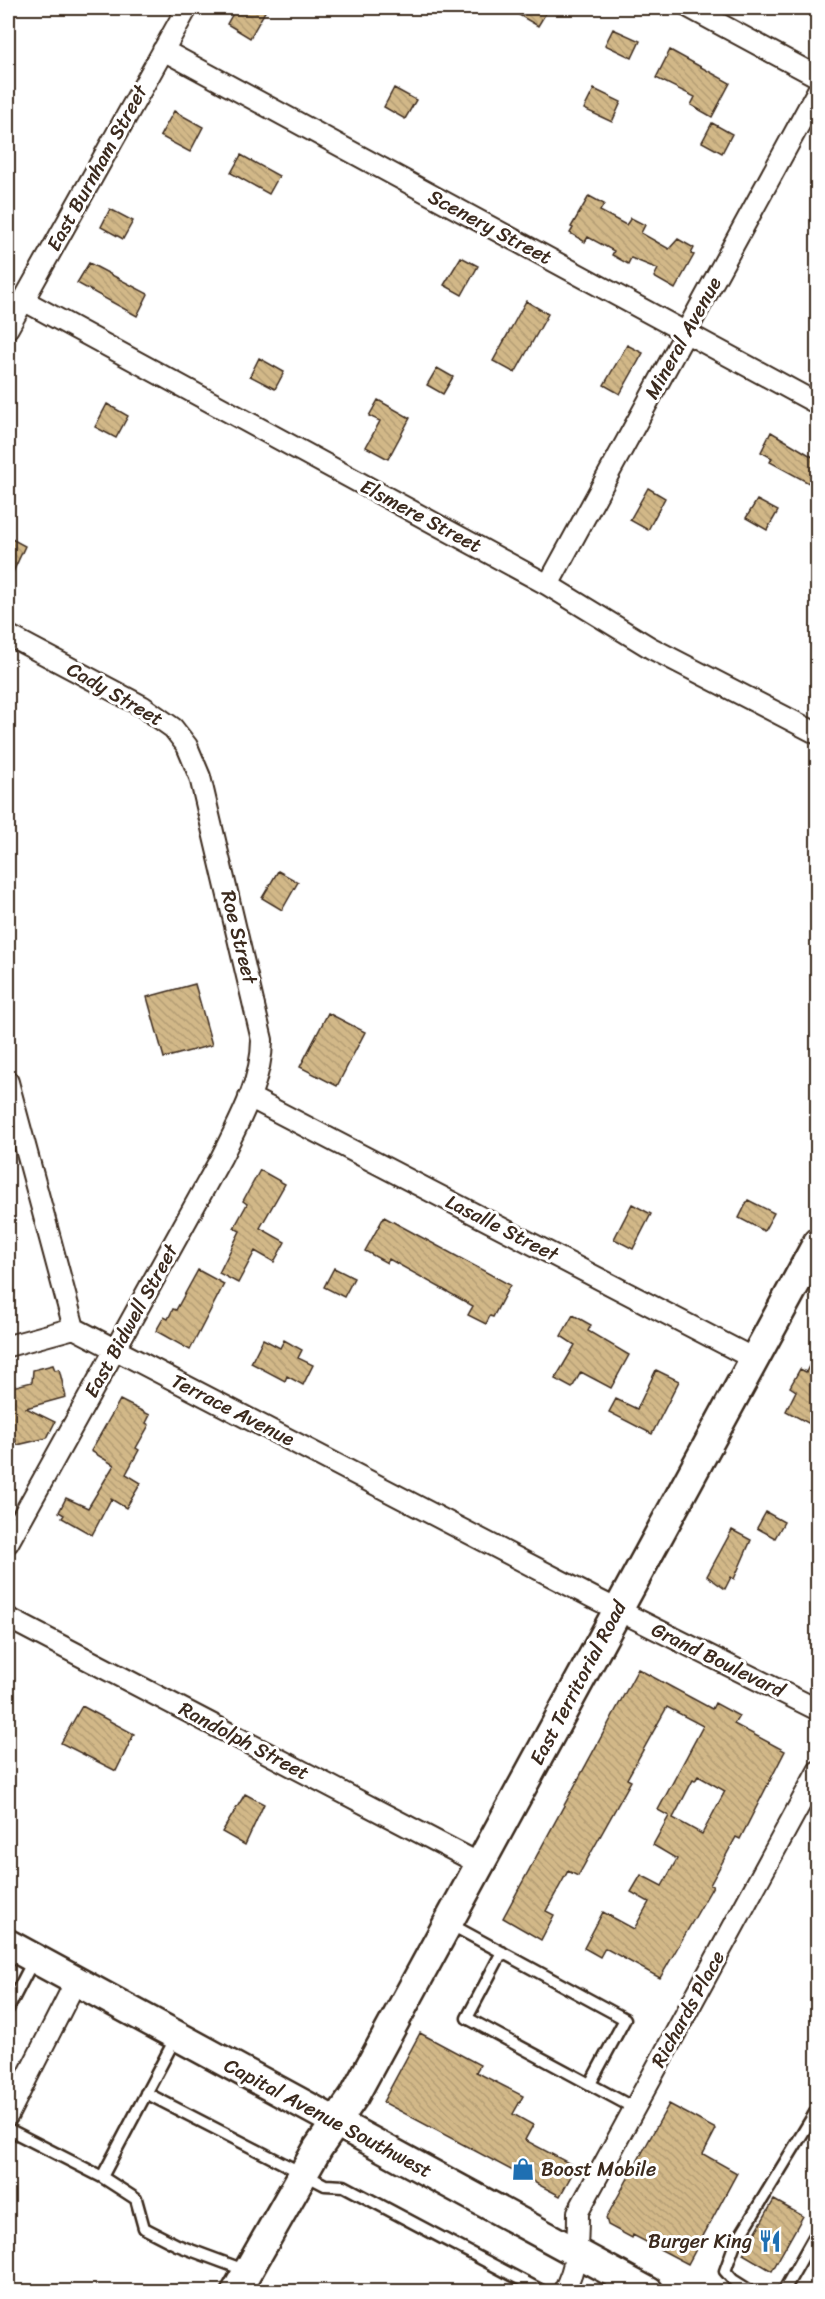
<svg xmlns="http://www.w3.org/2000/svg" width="825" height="2299" font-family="Sriracha,sans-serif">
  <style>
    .building { fill: url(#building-back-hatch); stroke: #3b2a1e; stroke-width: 1.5; fill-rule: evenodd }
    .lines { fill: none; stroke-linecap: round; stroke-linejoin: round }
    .lane-casing { stroke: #3b2a1e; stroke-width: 15 }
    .street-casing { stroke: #3b2a1e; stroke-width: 24 }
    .secondary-casing { stroke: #3b2a1e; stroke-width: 33 }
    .lane { stroke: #fff; stroke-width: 10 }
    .street { stroke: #fff; stroke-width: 20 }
    .secondary { stroke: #fff; stroke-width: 28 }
    .labels { text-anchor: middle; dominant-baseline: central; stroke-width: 6; stroke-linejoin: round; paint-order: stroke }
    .street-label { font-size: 20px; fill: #3b2a1e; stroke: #fff }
    .poi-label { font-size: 20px; fill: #3b2a1e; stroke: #fff; text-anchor: start }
  </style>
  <defs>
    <pattern id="building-back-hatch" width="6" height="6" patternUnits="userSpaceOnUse" patternTransform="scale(1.5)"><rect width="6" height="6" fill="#d2b888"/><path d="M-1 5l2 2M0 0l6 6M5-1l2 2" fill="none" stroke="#b59e75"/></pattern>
  </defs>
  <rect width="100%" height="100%" fill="#fff"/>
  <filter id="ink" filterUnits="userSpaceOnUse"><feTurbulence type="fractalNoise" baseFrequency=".0167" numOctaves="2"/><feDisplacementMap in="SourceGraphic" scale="12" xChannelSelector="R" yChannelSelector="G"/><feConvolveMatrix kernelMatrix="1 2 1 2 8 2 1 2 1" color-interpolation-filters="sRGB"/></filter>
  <g filter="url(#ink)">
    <path class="building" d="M 236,8 L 267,8 L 250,38 L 227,24 Z
      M 507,8 L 549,8 L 538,26 Z
      M 613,29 L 640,41 L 632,58 L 605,45 Z
      M 670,50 L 730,83 L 712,117 L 691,105 L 695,97 L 656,78 Z
      M 394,88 L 416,100 L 405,119 L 384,107 Z
      M 594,89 L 621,102 L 612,122 L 584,109 Z
      M 174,111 L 203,127 L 190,152 L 160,136 Z
      M 712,123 L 732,134 L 722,153 L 702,142 Z
      M 241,155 L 279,176 L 269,194 L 231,173 Z
      M 589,196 L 604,204 L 600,211 L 626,225 L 631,218 L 645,225 L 641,233 L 669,249 L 678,239 L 694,248 L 691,254 L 694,255 L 675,289 L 654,277 L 658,269 L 631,258 L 628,264 L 612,255 L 614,251 L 588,237 L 585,242 L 570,233 L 573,228 L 571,227 Z
      M 110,209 L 133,221 L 123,239 L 101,227 Z
      M 461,257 L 478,266 L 462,295 L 444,285 Z
      M 89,263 L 148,294 L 137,316 L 77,283 Z
      M 526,301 L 548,314 L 515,373 L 493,361 Z
      M 627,345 L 643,353 L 620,394 L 604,385 Z
      M 259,358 L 284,372 L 275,389 L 250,376 Z
      M 437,368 L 453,377 L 443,394 L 427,385 Z
      M 378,400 L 410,418 L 388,459 L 366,447 L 380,421 L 369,416 Z
      M 107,404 L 128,416 L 116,438 L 95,427 Z
      M 771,432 L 818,460 L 818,488 L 770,462 L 772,458 L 761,452 Z
      M 648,488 L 665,498 L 648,530 L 630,520 Z
      M 757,500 L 778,511 L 767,530 L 746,518 Z
      M 8,537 L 25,546 L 8,583 Z
      M 278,871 L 298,882 L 282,910 L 262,898 Z
      M 195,984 L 212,1045 L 164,1058 L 147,997 Z
      M 328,1013 L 365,1032 L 337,1086 L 300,1067 Z
      M 260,1170 L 285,1184 L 260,1228 L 285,1242 L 274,1262 L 255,1251 L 238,1283 L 219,1273 L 240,1231 L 234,1228 L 247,1204 L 243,1201 Z
      M 748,1200 L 774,1213 L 764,1231 L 739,1218 Z
      M 632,1204 L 651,1214 L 633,1249 L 614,1239 Z
      M 384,1217 L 510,1285 L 493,1317 L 490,1316 L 486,1324 L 468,1315 L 473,1306 L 389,1259 L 387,1263 L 365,1251 Z
      M 334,1268 L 354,1278 L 344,1297 L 324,1287 Z
      M 198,1270 L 224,1284 L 190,1350 L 156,1331 L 164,1317 L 168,1319 L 173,1309 L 176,1310 Z
      M 573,1315 L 591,1325 L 588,1331 L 629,1355 L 611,1388 L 581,1372 L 572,1388 L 555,1379 L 575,1345 L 561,1336 Z
      M 263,1339 L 280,1348 L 284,1340 L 302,1350 L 298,1358 L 313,1365 L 303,1385 L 287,1376 L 285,1381 L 251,1363 Z
      M 818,1348 L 818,1410 L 810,1424 L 786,1411 L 796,1391 L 790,1387 L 800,1369 L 806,1372 Z
      M 53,1365 L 55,1370 L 59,1369 L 66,1397 L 26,1408 L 55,1422 L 47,1438 L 17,1445 L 8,1413 L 8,1388 L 32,1382 L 33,1370 Z
      M 656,1370 L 679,1381 L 652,1434 L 609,1412 L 616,1399 L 637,1409 Z
      M 120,1400 L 150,1415 L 146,1423 L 149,1425 L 136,1448 L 139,1450 L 126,1474 L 141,1483 L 126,1508 L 111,1499 L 92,1535 L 62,1518 L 64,1515 L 59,1512 L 66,1498 L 88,1508 L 114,1465 L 91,1451 Z
      M 766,1512 L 784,1522 L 775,1538 L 757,1528 Z
      M 732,1530 L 751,1540 L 734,1579 L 731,1577 L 725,1589 L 707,1576 Z
      M 638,1669 L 712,1709 L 715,1703 L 739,1716 L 734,1724 L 785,1751 L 740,1839 L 736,1837 L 710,1885 L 713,1886 L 660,1978 L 605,1948 L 600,1957 L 584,1948 L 603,1912 L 634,1929 L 649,1902 L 631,1892 L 641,1875 L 662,1886 L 677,1859 L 653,1845 L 669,1816 L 658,1810 L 703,1726 L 667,1707 L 627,1779 L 631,1781 L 578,1876 L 568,1871 L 546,1911 L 554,1915 L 541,1940 L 503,1918 ZM 698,1776 L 725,1791 L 702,1834 L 673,1818 L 693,1780 L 695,1781 Z
      M 82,1706 L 134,1734 L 116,1771 L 61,1743 Z
      M 245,1794 L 264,1804 L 245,1845 L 222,1832 Z
      M 420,2033 L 480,2065 L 476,2072 L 523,2096 L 513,2114 L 533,2125 L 525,2140 L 576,2167 L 560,2196 L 383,2102 Z
      M 669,2104 L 716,2129 L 703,2154 L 737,2173 L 688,2264 L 633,2235 L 632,2238 L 608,2225 L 606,2218 Z
      M 774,2200 L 803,2216 L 772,2271 L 743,2254 Z"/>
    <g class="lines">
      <g class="lane-casing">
        <path id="lane" d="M 448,1923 L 625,2019 L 590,2084
          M 502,1952 L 467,2018 L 634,2108
          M 8,2009 L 34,1959
          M 146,2093 L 325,2185 L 344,2186 L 544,2292
          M 8,2129 L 102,2177 L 136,2199 L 144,2228 L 177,2245 L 247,2271
          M 102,2177 L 176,2037
          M 752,2292 L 733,2280 L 725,2271 L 734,2246 L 818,2108
          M 783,2292 L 818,2230"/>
      </g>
      <g class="street-casing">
        <path id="street" d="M 690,8 L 818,77
          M 163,50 L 818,404
          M 23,300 L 548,585 L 651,648 L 818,734
          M 8,328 L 187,8
          M 548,585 L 818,90
          M 8,635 L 142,706 L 173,728 L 187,746 L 200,777 L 262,1040 C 262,1081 239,1122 221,1158 L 8,1543
          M 8,1082 L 74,1328 L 594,1598 L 818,1710
          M 249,1097 L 754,1359
          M 8,1346 L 74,1328
          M 8,1618 L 480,1864
          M 8,2115 L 76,1981
          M 563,2292 C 578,2266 578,2240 578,2212 L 818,1771"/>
      </g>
      <g class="secondary-casing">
        <path id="secondary" d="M 8,1944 L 649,2292
          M 236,2292 L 318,2148 L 354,2096 L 818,1242"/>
      </g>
      <use href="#lane" class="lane"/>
      <use href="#street" class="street"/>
      <use href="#secondary" class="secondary"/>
    </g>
  </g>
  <defs>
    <g id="shop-bare" transform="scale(1.8)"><path d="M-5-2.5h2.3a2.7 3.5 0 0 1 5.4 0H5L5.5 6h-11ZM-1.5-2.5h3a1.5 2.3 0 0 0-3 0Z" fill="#1f6fb2" stroke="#fff" stroke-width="2.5" paint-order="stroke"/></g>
    <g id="restaurant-bare" transform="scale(1.8)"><path d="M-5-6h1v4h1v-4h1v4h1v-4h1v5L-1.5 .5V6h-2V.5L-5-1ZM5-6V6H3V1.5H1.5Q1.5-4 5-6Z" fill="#1f6fb2" stroke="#fff" stroke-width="2.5" paint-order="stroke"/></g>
  </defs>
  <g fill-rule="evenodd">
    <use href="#shop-bare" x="523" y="2169"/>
    <use href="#restaurant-bare" x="770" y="2241"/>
  </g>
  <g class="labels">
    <g class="street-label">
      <text transform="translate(97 168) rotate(-61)">East Burnham Street</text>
      <text transform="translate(490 227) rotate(28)">Scenery Street</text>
      <text transform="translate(683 338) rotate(-61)">Mineral Avenue</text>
      <text transform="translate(421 516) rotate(28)">Elsmere Street</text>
      <text transform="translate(115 694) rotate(30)">Cady Street</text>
      <text transform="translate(239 937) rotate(76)">Roe Street</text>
      <text transform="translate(502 1228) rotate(27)">Lasalle Street</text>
      <text transform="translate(131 1321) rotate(-61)">East Bidwell Street</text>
      <text transform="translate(233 1410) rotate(27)">Terrace Avenue</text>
      <text transform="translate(718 1660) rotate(26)">Grand Boulevard</text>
      <text transform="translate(578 1683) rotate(-62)">East Territorial Road</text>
      <text transform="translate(244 1741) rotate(28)">Randolph Street</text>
      <text transform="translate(688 2009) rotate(-61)">Richards Place</text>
      <text transform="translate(328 2118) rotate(28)">Capital Avenue Southwest</text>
    </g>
    <g class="poi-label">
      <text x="541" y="2169">Boost Mobile</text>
      <text x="752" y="2241" text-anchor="end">Burger King</text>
    </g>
  </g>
  <rect width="825" height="2299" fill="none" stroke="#fff" stroke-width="30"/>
  <rect x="15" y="15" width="795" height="2269" fill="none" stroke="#3b2a1e" stroke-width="2" filter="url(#ink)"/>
</svg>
